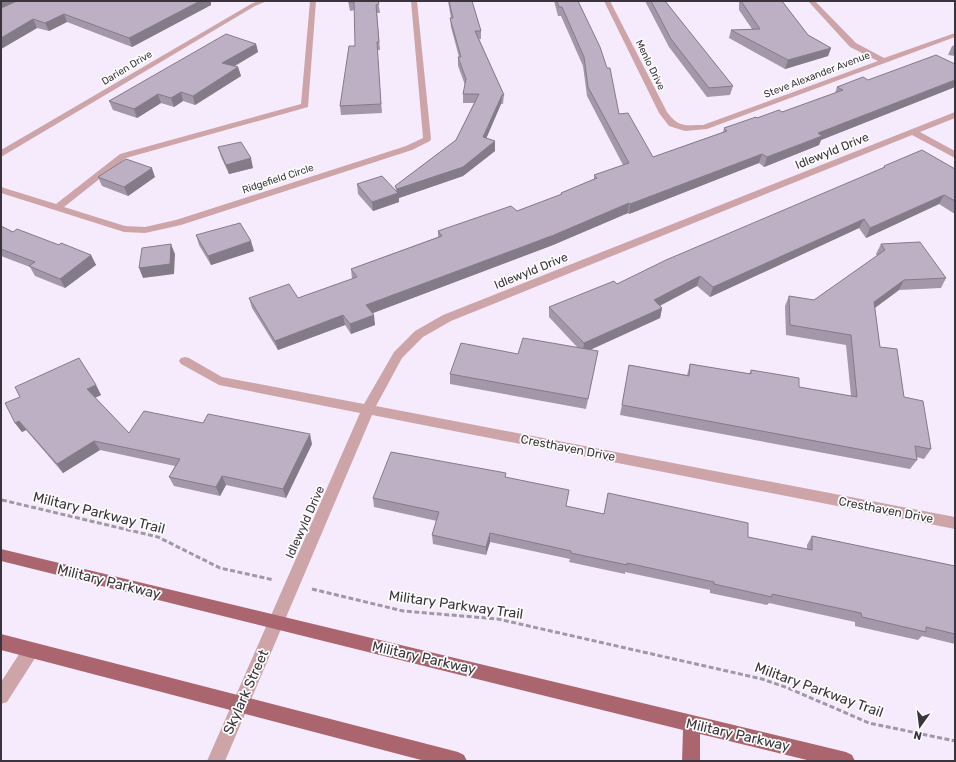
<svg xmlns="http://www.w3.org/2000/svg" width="956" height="762" font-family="Rubik,sans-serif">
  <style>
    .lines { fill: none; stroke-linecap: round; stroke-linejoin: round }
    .path-far1 { stroke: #a098a5; stroke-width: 2.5; stroke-dasharray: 4 2; stroke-linecap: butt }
    .path { stroke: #a098a5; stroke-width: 3; stroke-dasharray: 5 2.5; stroke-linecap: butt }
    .minor { fill: #cda5a9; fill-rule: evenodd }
    .major { fill: #aa656e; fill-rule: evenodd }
    .wall { fill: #a397a9 }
    .shaded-wall { fill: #847b89 }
    .building { fill: #bdb0c4; stroke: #847b89 }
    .labels { text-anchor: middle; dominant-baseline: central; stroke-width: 3.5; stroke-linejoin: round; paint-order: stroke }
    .far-street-label { font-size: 10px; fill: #3a353d; stroke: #fdfdfd }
    .street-label { font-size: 12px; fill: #3a353d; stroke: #fdfdfd }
    .near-street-label { font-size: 14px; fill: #3a353d; stroke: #fdfdfd }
  </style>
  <rect width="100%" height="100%" fill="#f6ebfc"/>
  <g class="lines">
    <path class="path-far1" d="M 1,500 L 6,501"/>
    <path class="path" d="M 2,500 L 158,537 L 220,568 L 274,580
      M 312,589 L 403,611 L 498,619 L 762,679 L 788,688 L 869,723 L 955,741"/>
    <path class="minor" d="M 258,1 L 267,1 L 255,6 L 1,157 L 1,150 L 251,4 Z
      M 310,1 L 316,1 L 308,107 L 126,158 L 64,207 L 125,226 L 145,227 L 176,220 L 406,146 L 423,138 L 411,1 L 417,1 L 431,139 L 430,141 L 412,150 L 181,225 L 145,233 L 124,232 L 1,193 L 1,187 L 56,204 L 120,154 L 301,104 Z
      M 604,1 L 610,1 L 667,112 C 679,128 684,125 703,125 L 878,61 L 850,47 L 808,1 L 815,1 L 856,43 L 884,58 L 955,33 L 955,37 L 707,129 L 685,131 L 669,126 L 659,113 Z
      M 955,112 L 955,118 L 920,132 L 955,151 L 955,158 L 912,135 L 451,321 L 423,337 L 402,358 L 376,406 L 955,517 L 955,529 L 372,415 L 225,761 L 207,761 L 360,413 L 219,385 L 181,364 L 179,361 L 181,358 L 185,357 L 189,358 L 222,377 L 364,404 L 394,352 L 415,331 L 443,315 Z
      M 31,642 L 37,645 L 39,650 L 37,655 L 7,702 L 1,704 L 1,682 L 25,645 Z"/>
    <path class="major" d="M 1,549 L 846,752 L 852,755 L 855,761 L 811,761 L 700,734 L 700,761 L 682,761 L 683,730 L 1,561 Z
      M 1,634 L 458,752 L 464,755 L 467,761 L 425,761 L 1,650 Z"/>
  </g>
  <path class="wall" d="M 1,1 L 211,1 L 211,5 L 132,47 L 67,22 L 49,31 L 37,28 L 1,49 Z
    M 348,1 L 378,1 L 380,13 L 377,13 L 380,50 L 377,50 L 382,113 L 341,115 L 340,106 L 355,46 L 355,10 L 350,11 Z
    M 448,1 L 472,1 L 481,31 L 481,39 L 479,39 L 504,95 L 503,104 L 501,104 L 486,138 L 495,151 L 463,176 L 399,198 L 399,202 L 373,211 L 358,194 L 357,184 L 396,190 L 395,186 L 456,140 L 474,103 L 463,103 L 463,94 L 465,85 L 458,66 L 458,57 L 459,57 L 451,27 L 450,18 L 451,18 Z
    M 554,1 L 578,1 L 619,114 L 653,157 L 723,132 L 724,128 L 757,118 L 782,112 L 835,93 L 837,87 L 868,80 L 955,64 L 955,87 L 821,140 L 819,145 L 764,167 L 759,163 L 629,214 L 628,213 L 553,245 L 372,313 L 375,325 L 351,334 L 345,325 L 278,350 L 252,308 L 249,298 L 298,298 L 352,279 L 351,269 L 438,237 L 438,231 L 517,211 L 560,195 L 561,193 L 594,179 L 594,175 L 623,165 L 587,96 L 583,66 L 561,16 L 558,16 Z
    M 645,1 L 665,1 L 733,86 L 730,95 L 707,97 L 669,47 Z
    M 739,1 L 782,1 L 808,35 L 831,48 L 828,56 L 785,69 L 729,38 L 731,30 L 752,29 L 739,10 Z
    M 256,44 L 258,52 L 235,66 L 238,67 L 241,76 L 195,105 L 183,101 L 174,107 L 161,103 L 137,118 L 113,110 L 109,101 Z
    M 955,45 L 955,56 L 948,55 L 952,46 Z
    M 218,147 L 253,168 L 229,174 L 221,157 Z
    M 884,166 L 955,169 L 955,214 L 939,204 L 866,238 L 859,228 L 710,297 L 697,286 L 660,306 L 662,308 L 660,318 L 590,350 L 596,361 L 586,409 L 450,384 L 450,374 L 518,354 L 578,348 L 549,317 L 549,307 L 617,284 L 883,168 Z
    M 98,177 L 155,177 L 128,196 L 102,186 Z
    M 1,226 L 13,232 L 59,245 L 91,255 L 96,265 L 65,288 L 35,276 L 30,267 L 1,256 Z
    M 196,235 L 254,251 L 211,265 L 199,245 Z
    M 881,244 L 946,278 L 941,288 L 899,290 L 875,308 L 880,347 L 904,397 L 931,449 L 924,459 L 916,457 L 917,460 L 910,469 L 620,415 L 629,365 L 687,375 L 690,364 L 749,374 L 751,370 L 799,387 L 851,396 L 846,345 L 786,335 L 785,306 L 789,296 L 814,300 L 877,256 L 876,254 Z
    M 96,385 L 101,395 L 95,398 L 129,433 L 203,423 L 312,444 L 286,498 L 226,485 L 220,496 L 174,486 L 169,477 L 175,466 L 100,450 L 63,473 L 26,430 L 22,432 L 15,423 Z
    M 506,477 L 566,506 L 604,514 L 608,493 L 748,537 L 807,549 L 807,545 L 812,536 L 955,566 L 955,644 L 922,636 L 918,640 L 855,626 L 855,622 L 769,603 L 767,605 L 710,593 L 710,590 L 625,572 L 625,574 L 569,562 L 570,559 L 490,542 L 486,555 L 433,544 L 432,535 L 437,521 L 374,507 L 373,498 Z"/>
  <path class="shaded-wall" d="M 1,1 L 25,1 L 1,11 Z
    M 200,1 L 211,1 L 211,5 L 132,47 L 129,38 Z
    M 64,14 L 67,22 L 49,31 L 45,23 Z
    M 33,19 L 37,28 L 1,49 L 1,38 Z
    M 256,44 L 258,52 L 224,72 L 222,63 Z
    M 831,48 L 828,56 L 785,69 L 788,60 Z
    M 238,67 L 241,76 L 195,105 L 193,96 Z
    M 955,80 L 955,87 L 821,140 L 819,145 L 764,167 L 767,157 L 818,133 Z
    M 181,92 L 183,101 L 174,107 L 171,98 Z
    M 158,94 L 161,103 L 137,118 L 134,109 Z
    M 502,95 L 501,104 L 483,146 L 483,137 Z
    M 495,141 L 495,151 L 463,176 L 399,198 L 399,202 L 373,211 L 372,202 L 397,193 L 397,189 Z
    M 762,154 L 759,163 L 629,214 L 630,204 Z
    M 251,158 L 253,168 L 229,174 L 226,165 Z
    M 152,168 L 155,177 L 128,196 L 124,187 Z
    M 944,195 L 939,204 L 866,238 L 870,228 Z
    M 629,203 L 628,213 L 553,245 L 368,315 L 366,305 Z
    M 864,219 L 859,228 L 710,297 L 713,287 Z
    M 251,241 L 254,251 L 211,265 L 208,256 Z
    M 171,244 L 175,254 L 174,274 L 143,278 L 139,268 Z
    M 91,255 L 96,265 L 65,288 L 60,279 Z
    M 700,276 L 697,286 L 651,310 L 654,300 Z
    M 904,280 L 899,290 L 869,312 L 874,302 Z
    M 662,308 L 660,318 L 583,353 L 584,343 Z
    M 343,315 L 345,325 L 278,350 L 275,341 Z
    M 374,315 L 375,325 L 351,334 L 350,324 Z
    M 96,385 L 101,395 L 92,399 L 87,389 Z
    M 19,421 L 26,430 L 22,432 L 15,423 Z
    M 310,434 L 312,444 L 286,498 L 283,489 Z
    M 94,441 L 100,450 L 63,473 L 57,464 Z
    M 222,476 L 226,485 L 220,496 L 216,487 Z
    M 490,533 L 490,542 L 486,555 L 486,547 Z"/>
  <path class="building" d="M 17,1 L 200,1 L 129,38 L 64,14 L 45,23 L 33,19 L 1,38 L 1,8 Z
    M 349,1 L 378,1 L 379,4 L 376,5 L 379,42 L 377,42 L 381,104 L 340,106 L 349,46 L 355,46 L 354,2 L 349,2 Z
    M 449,1 L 472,1 L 481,31 L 475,31 L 504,95 L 502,95 L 483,137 L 495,141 L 463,167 L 397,189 L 395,186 L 456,140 L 479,94 L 463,94 L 466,79 L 458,57 L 461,57 L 450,18 L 453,18 Z
    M 557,1 L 578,1 L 600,47 L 607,68 L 610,68 L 619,114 L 628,113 L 653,157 L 727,131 L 724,128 L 756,117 L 757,118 L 779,110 L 782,112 L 843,90 L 837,87 L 863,77 L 868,80 L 936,55 L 955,64 L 955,80 L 818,133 L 822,136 L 767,157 L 762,154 L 630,204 L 629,203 L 554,235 L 366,305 L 374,315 L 350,324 L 343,315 L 275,341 L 249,298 L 289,284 L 298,298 L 357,277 L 351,269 L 442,236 L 438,231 L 511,206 L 517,211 L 562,194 L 561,193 L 597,178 L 594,175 L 629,163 L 588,87 L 584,57 L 562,7 L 559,7 Z
    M 651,1 L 665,1 L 733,86 L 709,88 L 671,39 Z
    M 741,1 L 782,1 L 808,35 L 831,48 L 788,60 L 731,30 L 760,29 Z
    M 226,34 L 256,44 L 222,63 L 238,67 L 193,96 L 181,92 L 171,98 L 158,94 L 134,109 L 109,101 Z
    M 241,142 L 251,158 L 226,165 L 218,147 Z
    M 922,150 L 955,169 L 955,201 L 944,195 L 870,228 L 864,219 L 713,287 L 700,276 L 654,300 L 662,308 L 584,343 L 549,307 L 614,281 L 617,284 L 666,260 L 885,167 L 884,166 Z
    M 126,159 L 152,168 L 124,187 L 98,177 Z
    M 382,176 L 398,193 L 372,202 L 357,184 Z
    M 240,223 L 251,241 L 208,256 L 196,235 Z
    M 1,226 L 13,232 L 17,229 L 59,245 L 61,243 L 91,255 L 60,279 L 29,266 L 35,262 L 1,249 Z
    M 920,242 L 946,278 L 904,280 L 874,302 L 880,347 L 897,349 L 904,397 L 923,401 L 931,449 L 915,446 L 917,460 L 622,405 L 629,365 L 689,376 L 690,364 L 751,374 L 751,370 L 799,378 L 799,387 L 857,397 L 851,335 L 790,325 L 789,296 L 814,300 L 885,250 L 881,244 Z
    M 171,244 L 170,264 L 139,268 L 142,248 Z
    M 523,338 L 598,351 L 588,399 L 450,374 L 461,343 L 518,354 Z
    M 79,358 L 96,385 L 87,389 L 129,433 L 144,411 L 203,423 L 208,414 L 310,434 L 283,489 L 222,476 L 216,487 L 169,477 L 180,459 L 94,441 L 57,464 L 19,421 L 15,423 L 5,403 L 20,397 L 15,387 Z
    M 391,452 L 506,473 L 505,477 L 569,490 L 566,506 L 604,514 L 608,493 L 748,523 L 748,537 L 812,550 L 812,536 L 955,566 L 955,634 L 926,627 L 926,632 L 862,617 L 861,613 L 772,594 L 772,597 L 714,584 L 714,582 L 627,563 L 627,565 L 571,553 L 571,551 L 490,533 L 486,547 L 432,535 L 439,512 L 373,498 Z"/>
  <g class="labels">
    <g class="far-street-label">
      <text transform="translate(650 65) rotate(64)">Menlo Drive</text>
      <text transform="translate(127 68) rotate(-31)">Darien Drive</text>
      <text transform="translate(817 75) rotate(-21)">Steve Alexander Avenue</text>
      <text transform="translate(278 179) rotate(-18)">Ridgefield Circle</text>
    </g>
    <g class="street-label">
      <text transform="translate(832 151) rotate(-22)">Idlewyld Drive</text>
      <text transform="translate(531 271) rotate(-22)">Idlewyld Drive</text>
      <text transform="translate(568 448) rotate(11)">Cresthaven Drive</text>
      <text transform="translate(886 510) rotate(11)">Cresthaven Drive</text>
      <text transform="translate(305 522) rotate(-66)">Idlewyld Drive</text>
    </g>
    <g class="near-street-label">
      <text transform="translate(99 513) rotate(14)">Military Parkway Trail</text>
      <text transform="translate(109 582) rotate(14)">Military Parkway</text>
      <text transform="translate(456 605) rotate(8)">Military Parkway Trail</text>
      <text transform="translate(424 658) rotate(13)">Military Parkway</text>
      <text transform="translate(819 690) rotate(20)">Military Parkway Trail</text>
      <text transform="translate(246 692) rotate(-66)">Skylark Street</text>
      <text transform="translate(738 735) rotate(13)">Military Parkway</text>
    </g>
  </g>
  <rect width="956" height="762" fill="none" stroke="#3a353d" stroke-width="4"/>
  <g transform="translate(920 726) rotate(194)" stroke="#fdfdfd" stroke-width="3" paint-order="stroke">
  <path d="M0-3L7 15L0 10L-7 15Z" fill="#3a353d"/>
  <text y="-6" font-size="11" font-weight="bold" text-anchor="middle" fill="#3a353d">N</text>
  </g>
</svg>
